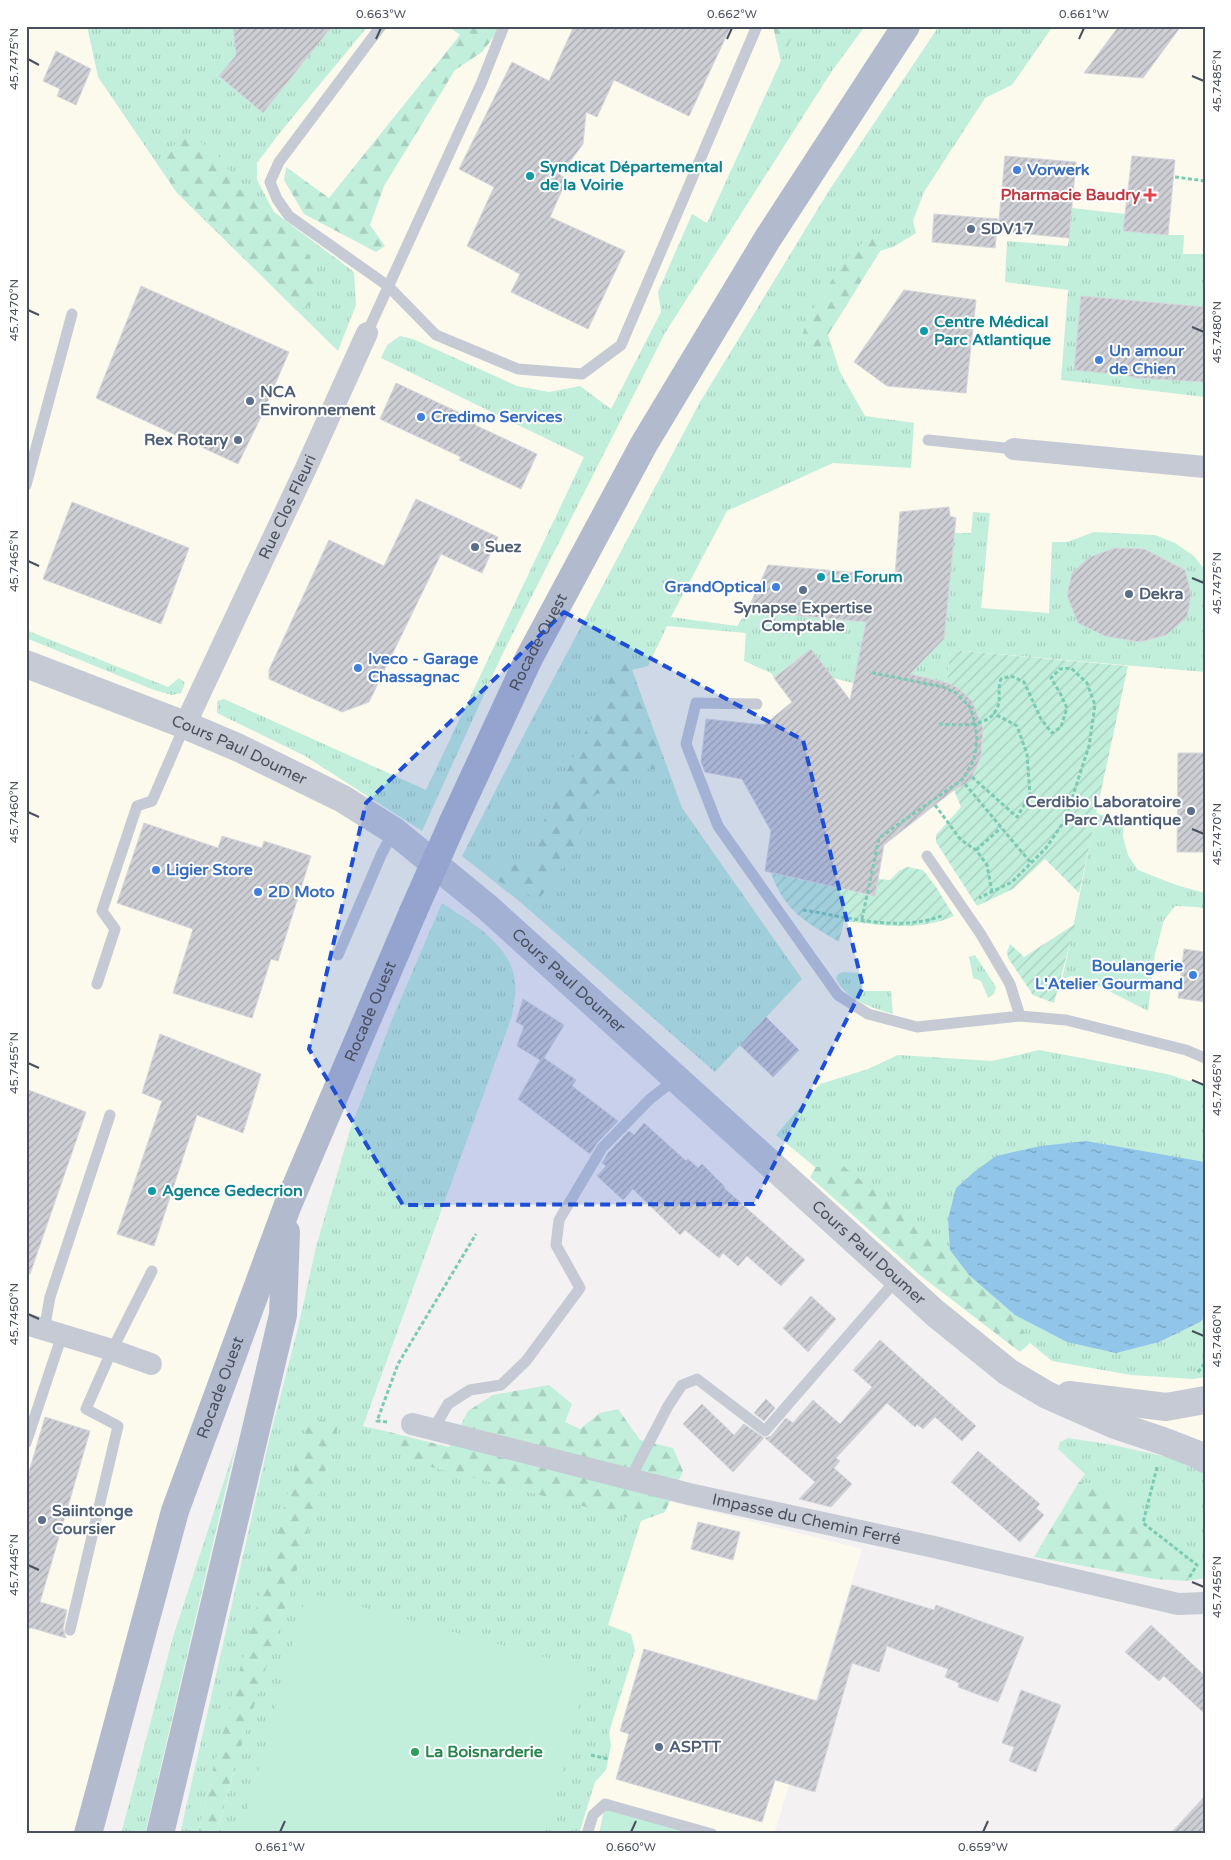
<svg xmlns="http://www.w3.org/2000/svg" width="1231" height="1860" font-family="'Varela Round',sans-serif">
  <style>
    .commercial { fill: #fcfaec }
    .grass { fill: url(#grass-tufts) }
    .forest { fill: url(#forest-firs) }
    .garden { fill: url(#garden-furrows) }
    .pitch { fill: #c2eedc }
    .water { fill: url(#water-ripples) }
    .building { fill: url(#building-hatch); stroke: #d5d6dc }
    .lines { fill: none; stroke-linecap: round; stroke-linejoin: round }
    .path { stroke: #7bcbb4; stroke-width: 3; stroke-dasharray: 4 2.5; stroke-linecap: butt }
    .service { stroke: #c5cad5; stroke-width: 11 }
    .minor { stroke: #c5cad5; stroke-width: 22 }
    .tertiary { stroke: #c5cad5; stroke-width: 28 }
    .primary { stroke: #b2bace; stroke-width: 28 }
    .primary-bridge { stroke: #b2bace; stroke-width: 28 }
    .marked { fill: #1d4ed8; fill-opacity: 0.2; stroke: #1d4ed8; stroke-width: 4; stroke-dasharray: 10 6; stroke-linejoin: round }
    .ticks { fill: none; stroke: #49505d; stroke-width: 2 }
    .shop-dot { fill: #3f7fe0; stroke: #fff; stroke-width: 2 }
    .culture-dot { fill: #0f9aa8; stroke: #fff; stroke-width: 2 }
    .health-dot { fill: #e0444e; stroke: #fff; stroke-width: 2 }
    .service-dot { fill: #5c6f8a; stroke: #fff; stroke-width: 2 }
    .leisure-dot { fill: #2e9e5b; stroke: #fff; stroke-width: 2 }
    .labels { text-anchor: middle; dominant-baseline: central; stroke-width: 4; stroke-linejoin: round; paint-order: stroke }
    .culture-label { font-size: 16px; font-weight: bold; fill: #0d838f; stroke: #fff; text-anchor: start }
    .shop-label { font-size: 16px; font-weight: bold; fill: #366cbe; stroke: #fff; text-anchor: start }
    .health-label { font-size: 16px; font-weight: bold; fill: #be3a42; stroke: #fff; text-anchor: end }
    .service-label { font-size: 16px; font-weight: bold; fill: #4e5e75; stroke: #fff; text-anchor: start }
    .street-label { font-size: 16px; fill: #49505d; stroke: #fff }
    .leisure-label { font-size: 16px; font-weight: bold; fill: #27864d; stroke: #fff; text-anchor: start }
    .neatline { fill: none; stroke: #49505d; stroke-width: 2 }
    .ticks-label { font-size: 12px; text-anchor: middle; fill: #49505d }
  </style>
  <defs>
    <pattern id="grass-tufts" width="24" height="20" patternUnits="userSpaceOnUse" patternTransform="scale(1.25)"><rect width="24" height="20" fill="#c2eedc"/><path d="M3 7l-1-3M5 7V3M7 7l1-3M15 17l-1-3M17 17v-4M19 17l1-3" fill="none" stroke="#a8cebf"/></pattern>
    <pattern id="forest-firs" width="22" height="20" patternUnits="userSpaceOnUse" patternTransform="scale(1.25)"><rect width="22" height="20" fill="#c2eedc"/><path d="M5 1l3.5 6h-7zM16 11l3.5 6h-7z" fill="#a8cebf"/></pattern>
    <pattern id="garden-furrows" width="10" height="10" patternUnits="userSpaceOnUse" patternTransform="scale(1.25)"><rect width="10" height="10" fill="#c2eedc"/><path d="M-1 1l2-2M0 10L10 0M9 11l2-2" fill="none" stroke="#a8cebf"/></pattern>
    <pattern id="water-ripples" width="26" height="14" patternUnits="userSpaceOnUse" patternTransform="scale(1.25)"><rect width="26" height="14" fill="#91c5e9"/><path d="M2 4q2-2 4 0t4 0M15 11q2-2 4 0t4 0" fill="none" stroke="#78a2c0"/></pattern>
    <pattern id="building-hatch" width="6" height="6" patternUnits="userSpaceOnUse" patternTransform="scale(1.25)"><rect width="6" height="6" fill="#cecfd5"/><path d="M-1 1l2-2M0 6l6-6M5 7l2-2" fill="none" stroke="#a9aab0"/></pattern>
  </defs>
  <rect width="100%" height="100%" fill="#f3f1f1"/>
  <path class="commercial" d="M 26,26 L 1205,26 L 1205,1463 L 1011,1369 L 418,863 L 72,1834 L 26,1834 Z
    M 308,1418 L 363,1426 L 389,1432 L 862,1549 L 774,1834 L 200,1834 Z"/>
  <path class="grass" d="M 87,26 L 368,26 L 278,135 L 257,163 L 257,180 L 274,212 L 354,272 L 356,305 L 338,351 L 177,193 L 98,77 Z
    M 773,26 L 865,26 L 832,71 L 665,333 L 502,655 L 422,831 L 305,756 L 217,713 L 217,701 L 224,699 L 426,790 L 584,457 L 381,358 L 387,345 L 400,336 L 413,339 L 517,386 L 549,392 L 580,386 L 611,409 L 661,312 L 658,292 L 692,214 L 707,223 L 781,61 Z
    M 939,26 L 1053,26 L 1012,85 L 985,98 L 924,192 L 913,221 L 916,233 L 893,247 L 880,251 L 828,335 L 840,372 L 865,416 L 914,423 L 911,468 L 833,463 L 727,511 L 671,617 L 737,626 L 747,611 L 876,623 L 937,646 L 955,533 L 971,533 L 973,512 L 990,513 L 981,608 L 1049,613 L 1052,542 L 1067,542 L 1094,532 L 1155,535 L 1175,543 L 1194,556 L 1205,570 L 1205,672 L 950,650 L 947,683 L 858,662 L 853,683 L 833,678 L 811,649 L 774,678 L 771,673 L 744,661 L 746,633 L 667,626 L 648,666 L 632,670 L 682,808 L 802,979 L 715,1072 L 519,901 L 462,856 L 530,723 L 700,402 L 830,189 Z
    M 1072,208 L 1125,214 L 1168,235 L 1184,235 L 1183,254 L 1205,254 L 1205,397 L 1061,380 L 1068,290 L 1005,282 L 1007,241 L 1068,246 Z
    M 26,630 L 168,687 L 179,678 L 185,683 L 181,693 L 172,695 L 154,690 L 26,638 Z
    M 1096,813 L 1124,821 L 1123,837 L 1128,855 L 1138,870 L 1176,885 L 1205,893 L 1205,909 L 1198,907 L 1175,906 L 1164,920 L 1155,954 L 1148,1011 L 1097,985 L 1072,976 L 1062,979 C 1075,924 1084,869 1096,813 Z
    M 442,903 C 470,922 510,943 515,981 C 517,992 513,1005 512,1016 L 363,1426 L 389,1432 L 641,1521 L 608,1625 L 631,1634 L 635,1650 L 609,1732 L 611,1746 L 606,1770 L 595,1782 L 579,1834 L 217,1834 L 233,1772 L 214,1765 L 198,1834 L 180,1834 L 270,1436 L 298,1328 L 316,1247 L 350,1130 L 393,1017 Z
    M 975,955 L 996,987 L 994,994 L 988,998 L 981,981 L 973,978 L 969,957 Z
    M 843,972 L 860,973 L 862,991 L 891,991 L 893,1014 C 872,1008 847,1000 836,979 L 838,974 Z
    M 1039,1050 L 1167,1074 L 1205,1086 L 1205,1377 L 1193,1379 L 1131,1375 L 1052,1361 L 776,1135 L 820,1084 L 868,1069 L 898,1055 L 992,1061 Z
    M 1068,1438 L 1113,1445 L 1176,1459 L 1187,1466 L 1192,1457 L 1205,1463 L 1205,1578 L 1187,1581 L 1079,1482 L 1085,1474 L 1058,1449 L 1060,1442 Z
    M 237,1441 L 145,1834 L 121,1834 L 173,1637 Z"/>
  <path class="forest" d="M 448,26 L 502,26 L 482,52 L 455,70 L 384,186 L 370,225 L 385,246 L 376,252 L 304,214 L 284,180 L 286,167 L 329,198 L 460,35 Z
    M 773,26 L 793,26 L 795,30 L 781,61 Z
    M 188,133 L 216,153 L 236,180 L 304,247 L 319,273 L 316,302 L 297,311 L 170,183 L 165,153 Z
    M 870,235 L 880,251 L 818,350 L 801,339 L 808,317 L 843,263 Z
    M 628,659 L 667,769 L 639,769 L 628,788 L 596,794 L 574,851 L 539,899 L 490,878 L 498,859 L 519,864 L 536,862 L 535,840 L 616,666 Z
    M 843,1166 L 950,1250 L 969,1275 L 1015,1315 L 1030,1343 L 1020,1352 L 921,1276 L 810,1177 L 816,1167 Z
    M 549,1385 L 572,1404 L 565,1422 L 580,1429 L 600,1413 L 618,1409 L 640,1440 L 673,1448 L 683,1471 L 665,1512 L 641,1521 L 408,1461 L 389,1432 L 449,1447 L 468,1411 L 493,1395 Z
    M 308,1418 L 339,1423 L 293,1583 L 233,1772 L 217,1834 L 198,1834 L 214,1765 Z
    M 1079,1482 L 1093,1484 L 1112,1496 L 1197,1565 L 1187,1581 L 1156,1579 L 1034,1557 Z"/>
  <path class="garden" d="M 950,650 L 1128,666 L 1079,893 L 1045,859 L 1013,889 L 977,906 L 936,842 L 936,835 L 961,807 L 954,790 C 996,767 990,702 947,683 Z
    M 908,867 L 923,870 L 936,887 L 954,916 C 920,932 880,925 844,921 L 839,942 C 806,922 785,912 771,873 L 874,896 L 878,879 L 890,880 L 900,870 Z
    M 1075,924 L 1054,1003 L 1033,995 L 1008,958 L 1007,952 L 1010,944 L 1024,957 Z"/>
  <path class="pitch" d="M 307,1592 L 589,1669 L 545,1834 L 241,1834 Z
    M 605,1804 L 712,1834 L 599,1834 Z"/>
  <path class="water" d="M 1086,1141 L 1205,1162 L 1205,1317 L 1200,1322 L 1159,1342 L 1116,1353 L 1067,1342 L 1015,1315 L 969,1275 L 950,1250 L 948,1219 L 956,1188 L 974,1172 L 996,1156 L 1041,1146 Z"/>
  <path class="building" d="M 233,26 L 332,26 L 263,113 L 219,76 L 236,55 Z
    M 574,26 L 731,26 L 689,116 L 614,80 L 597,117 L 586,112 L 583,144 L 560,175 L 567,179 L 550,217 L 625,251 L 588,329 L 511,292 L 520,274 L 467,246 L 494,187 L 459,169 L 512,62 L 549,81 Z
    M 1119,26 L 1181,26 L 1143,78 L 1084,73 Z
    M 56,51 L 91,69 L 76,105 L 57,96 L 60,89 L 43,81 Z
    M 1005,156 L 1076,162 L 1069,238 L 998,231 Z
    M 1132,156 L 1175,160 L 1168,235 L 1123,231 Z
    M 934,214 L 998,219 L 995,248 L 932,242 Z
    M 141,286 L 289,352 L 261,417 L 238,464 L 96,398 Z
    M 904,290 L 976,300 L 966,393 L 887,386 L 854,362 Z
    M 1081,296 L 1205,307 L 1205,382 L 1136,378 L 1125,375 L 1074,370 Z
    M 396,383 L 477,421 L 475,425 L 537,454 L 521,489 L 459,460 L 461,457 L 380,419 Z
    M 416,499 L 498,537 L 482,573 L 441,554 L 369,702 L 342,712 L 269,679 L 269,670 L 329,540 L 384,566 Z
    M 72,502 L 189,548 L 161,624 L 43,579 Z
    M 949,507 L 950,516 L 956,518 L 944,639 L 910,674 L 947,683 L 958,688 L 972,701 L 983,729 L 981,757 L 972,777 L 965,784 L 954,790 L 884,845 L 875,896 L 765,871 L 771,831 L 742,779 L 705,772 L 701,762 L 706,719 L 764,725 L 792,702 L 774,678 L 811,649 L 850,700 L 866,622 L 747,611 L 768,565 L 895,576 L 900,512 Z
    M 1115,548 L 1144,549 L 1185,570 L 1191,594 L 1187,617 L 1166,635 L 1140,642 L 1105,636 L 1078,623 L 1067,595 L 1072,573 L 1090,557 Z
    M 1178,753 L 1205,753 L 1205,852 L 1177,852 Z
    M 144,823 L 218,848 L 222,836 L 262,848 L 264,841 L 311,856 L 278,961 L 271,959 L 252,1018 L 173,993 L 193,929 L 117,903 Z
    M 1184,949 L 1205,952 L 1205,1002 L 1178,998 Z
    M 523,999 L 564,1025 L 544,1058 L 576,1080 L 572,1086 L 618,1121 L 597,1143 L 590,1154 L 518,1099 L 540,1060 L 517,1046 L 524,1026 L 516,1022 Z
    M 766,1017 L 799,1050 L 773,1077 L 740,1045 Z
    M 160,1034 L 261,1074 L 243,1133 L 197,1115 L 154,1246 L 117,1234 L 162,1101 L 142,1093 Z
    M 26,1089 L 86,1112 L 30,1274 L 26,1274 Z
    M 644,1123 L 686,1161 L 688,1159 L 698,1168 L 702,1164 L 725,1187 L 724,1188 L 805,1260 L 781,1286 L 747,1256 L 738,1266 L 723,1253 L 719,1258 L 685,1230 L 680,1235 L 633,1189 L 623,1200 L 597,1176 L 606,1166 L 602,1163 L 608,1153 L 629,1131 L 634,1135 Z
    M 811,1296 L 836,1319 L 808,1352 L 783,1328 Z
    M 880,1340 L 976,1426 L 962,1441 L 935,1417 L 923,1429 L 917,1424 L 915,1427 L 887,1403 L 836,1458 L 840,1461 L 834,1468 L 852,1484 L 831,1507 L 799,1499 L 815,1482 L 765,1438 L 771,1436 L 786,1418 L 793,1423 L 813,1400 L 840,1424 L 872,1387 L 853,1370 Z
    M 766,1399 L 775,1408 L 764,1421 L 754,1413 Z
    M 702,1404 L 734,1435 L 744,1424 L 764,1438 L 733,1472 L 683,1424 Z
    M 45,1417 L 90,1431 L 40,1602 L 67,1610 L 63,1629 L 66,1638 L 32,1628 L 26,1628 L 26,1482 Z
    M 978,1451 L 1040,1504 L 1036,1508 L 1044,1515 L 1020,1542 L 951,1482 Z
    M 698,1522 L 740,1532 L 733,1560 L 691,1549 Z
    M 852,1585 L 934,1610 L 936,1605 L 1024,1637 L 998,1702 L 958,1687 L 959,1683 L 945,1677 L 948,1669 L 887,1646 L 879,1672 L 852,1663 L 815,1792 L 775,1780 L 762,1822 L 616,1779 L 629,1734 L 620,1731 L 644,1649 L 817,1701 Z
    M 1151,1625 L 1205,1676 L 1205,1714 L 1164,1676 L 1159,1681 L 1125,1652 Z
    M 1021,1690 L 1061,1705 L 1036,1772 L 1009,1761 L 1014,1747 L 1002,1743 Z
    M 1205,1796 L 1205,1834 L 1170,1834 Z"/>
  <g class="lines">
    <path class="path" d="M 1175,177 L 1205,181
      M 939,724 C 958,725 990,729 998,706 C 1001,697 997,689 1001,679 L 1011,676 L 1024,682 L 1041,719 L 1052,733 L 1061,727 L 1067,708 L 1060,693 L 1051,678 L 1060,669 L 1071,668 L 1087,683 L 1095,705 L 1089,746 L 1065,820 L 1046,848 L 1012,882 L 979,898
      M 972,777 L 1017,817 L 1030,795 L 1027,754 L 1017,726 L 993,713
      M 965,784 L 1031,863
      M 935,805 L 961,840 L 976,850 L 987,865 L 992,892
      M 976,850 L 1001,828
      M 803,910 C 848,917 900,933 944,915
      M 862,919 L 879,838 L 963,779 L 974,760 L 977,739 L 975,723 L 970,707 L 956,693 L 943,687 L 869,672
      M 1198,1372 L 1205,1363
      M 387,1422 L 377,1421 L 398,1364 L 476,1234
      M 1157,1467 L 1143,1523 L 1197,1565 L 1189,1578
      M 591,1755 L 608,1759"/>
    <path class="service" d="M 381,26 L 279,162 L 270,182 L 277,199 L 289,216 L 388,286 L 436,335 L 518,369 L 582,374 L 621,345 L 757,26
      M 367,333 L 481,84 L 504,26
      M 928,440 L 1014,449
      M 26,485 L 72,314
      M 757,704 L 696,703 L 686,744 L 718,826 L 838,995 L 868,1014 L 917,1027 L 1020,1016 L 1066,1020 L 1186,1050 L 1205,1058
      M 927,856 L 980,933 L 1010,984 L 1020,1016
      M 338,955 L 382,853 L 394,831
      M 97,984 L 115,929 L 102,911 L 137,806 L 152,801 L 185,725
      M 44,1330 L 50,1297 L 110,1115
      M 433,1430 L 448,1404 L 470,1390 L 501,1385 L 526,1361 L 580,1288 L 556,1245 L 559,1220 L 602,1148 L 650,1099 L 677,1078
      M 26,1443 L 62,1335
      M 630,1479 L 668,1406 L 682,1385 L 697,1379 L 765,1431 L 897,1279
      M 70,1630 L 118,1426 L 86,1409 L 112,1350 L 152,1271
      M 587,1834 L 593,1815 L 605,1804 L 712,1834"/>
    <g class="minor">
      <path d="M 1014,449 L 1205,467"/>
      <path id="s1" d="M 185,725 L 306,468 L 367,333"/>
      <path d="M 26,1324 L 112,1350 L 151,1364"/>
      <path id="s2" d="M 412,1424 L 689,1494 L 934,1547 L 1178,1604 L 1205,1603"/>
    </g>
    <g class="tertiary">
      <path id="s3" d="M 26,664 L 185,725 L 239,748 L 343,799 L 394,831 L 487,907 L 935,1313 L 1008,1372 L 1047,1395 L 1115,1425 L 1163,1441 L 1199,1455 L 1205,1459"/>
      <path d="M 1069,1395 L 1166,1407 L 1205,1400"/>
    </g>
    <g class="primary">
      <path id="s4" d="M 453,822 L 529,658 L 644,444 L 768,238 L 906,26"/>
      <path id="s5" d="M 88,1834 L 175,1511 L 287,1207 L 413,912"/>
      <path d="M 160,1834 L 283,1315 L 286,1232"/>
    </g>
    <path class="primary-bridge" d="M 413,912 L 453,822"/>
  </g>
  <path class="marked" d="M 564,612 L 803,740 L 863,987 L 754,1204 L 403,1205 L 309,1049 L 366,803 Z"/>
  <path class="ticks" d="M 376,39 L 381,28M 727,39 L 732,28M 1079,39 L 1084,28M 28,59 L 39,65M 1192,76 L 1204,81M 28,310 L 39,315M 1192,327 L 1204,332M 28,561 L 39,566M 1192,578 L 1204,583M 28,812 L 39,817M 1192,829 L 1204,834M 28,1063 L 39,1068M 1192,1080 L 1204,1085M 28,1314 L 39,1319M 1192,1331 L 1204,1336M 28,1565 L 39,1570M 1192,1582 L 1204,1587M 280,1832 L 285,1821M 631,1832 L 636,1821M 983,1832 L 988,1821"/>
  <g class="shop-dot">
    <circle cx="1017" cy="170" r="5"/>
    <circle cx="1099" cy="360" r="5"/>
    <circle cx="421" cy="417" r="5"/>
    <circle cx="776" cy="587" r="5"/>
    <circle cx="358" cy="668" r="5"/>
    <circle cx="156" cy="870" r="5"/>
    <circle cx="258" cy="892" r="5"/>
    <circle cx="1193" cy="975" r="5"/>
  </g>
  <g class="culture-dot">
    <circle cx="530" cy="176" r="5"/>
    <circle cx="924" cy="331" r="5"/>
    <circle cx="821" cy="577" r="5"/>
    <circle cx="152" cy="1191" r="5"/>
  </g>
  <path class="health-dot" d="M1147.5 187.5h5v5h5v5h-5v5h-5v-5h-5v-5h5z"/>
  <g class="service-dot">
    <circle cx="971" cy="229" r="5"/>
    <circle cx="250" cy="401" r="5"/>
    <circle cx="238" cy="440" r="5"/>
    <circle cx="475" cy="547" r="5"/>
    <circle cx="803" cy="590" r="5"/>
    <circle cx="1129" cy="594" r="5"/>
    <circle cx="1191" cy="811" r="5"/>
    <circle cx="42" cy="1520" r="5"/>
    <circle cx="659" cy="1747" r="5"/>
  </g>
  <circle class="leisure-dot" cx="415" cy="1752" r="5"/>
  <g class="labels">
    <g class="culture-label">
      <text x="540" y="167">Syndicat Départemental<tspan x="540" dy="18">de la Voirie</tspan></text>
      <text x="934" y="322">Centre Médical<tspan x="934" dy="18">Parc Atlantique</tspan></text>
      <text x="831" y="577">Le Forum</text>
      <text x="162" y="1191">Agence Gedecrion</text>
    </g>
    <g class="shop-label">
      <text x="1027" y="170">Vorwerk</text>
      <text x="1109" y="351">Un amour<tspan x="1109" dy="18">de Chien</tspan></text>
      <text x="431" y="417">Credimo Services</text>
      <text x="766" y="587" text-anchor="end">GrandOptical</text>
      <text x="368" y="659">Iveco - Garage<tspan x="368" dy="18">Chassagnac</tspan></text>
      <text x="166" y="870">Ligier Store</text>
      <text x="268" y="892">2D Moto</text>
      <text x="1183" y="966" text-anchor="end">Boulangerie<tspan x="1183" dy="18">L'Atelier Gourmand</tspan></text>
    </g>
    <g class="health-label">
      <text x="1140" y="195">Pharmacie Baudry</text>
    </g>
    <g class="service-label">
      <text x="981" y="229">SDV17</text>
      <text x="260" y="392">NCA<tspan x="260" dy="18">Environnement</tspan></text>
      <text x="228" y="440" text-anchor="end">Rex Rotary</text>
      <text x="485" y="547">Suez</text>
      <text x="1139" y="594">Dekra</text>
      <text x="803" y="608" text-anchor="middle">Synapse Expertise<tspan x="803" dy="18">Comptable</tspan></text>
      <text x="1181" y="802" text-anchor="end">Cerdibio Laboratoire<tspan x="1181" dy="18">Parc Atlantique</tspan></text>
      <text x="52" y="1511">Saiintonge<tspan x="52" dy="18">Coursier</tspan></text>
      <text x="669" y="1747">ASPTT</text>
    </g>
    <g class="street-label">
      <text stroke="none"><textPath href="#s1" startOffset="241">Rue Clos Fleuri</textPath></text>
      <text stroke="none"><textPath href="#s4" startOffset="199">Rocade Ouest</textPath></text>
      <text stroke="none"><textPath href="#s3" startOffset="230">Cours Paul Doumer</textPath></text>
      <text stroke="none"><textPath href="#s3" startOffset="635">Cours Paul Doumer</textPath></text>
      <text stroke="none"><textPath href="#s5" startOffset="871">Rocade Ouest</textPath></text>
      <text stroke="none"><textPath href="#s3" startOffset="1040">Cours Paul Doumer</textPath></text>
      <text stroke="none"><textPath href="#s5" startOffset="466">Rocade Ouest</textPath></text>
      <text stroke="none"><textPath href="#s2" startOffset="406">Impasse du Chemin Ferré</textPath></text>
    </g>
    <g class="leisure-label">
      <text x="425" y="1752">La Boisnarderie</text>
    </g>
  </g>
  <rect width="1231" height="1860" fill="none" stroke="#ffffff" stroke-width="55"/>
  <rect x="28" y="28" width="1176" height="1804" class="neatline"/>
  <g class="ticks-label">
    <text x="381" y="18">0.663°W</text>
    <text x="732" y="18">0.662°W</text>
    <text x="1084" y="18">0.661°W</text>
    <text transform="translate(14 59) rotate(-90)" y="4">45.7475°N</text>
    <text transform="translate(1217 81) rotate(-90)" y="4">45.7485°N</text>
    <text transform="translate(14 310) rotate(-90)" y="4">45.7470°N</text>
    <text transform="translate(1217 332) rotate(-90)" y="4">45.7480°N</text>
    <text transform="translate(14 561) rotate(-90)" y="4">45.7465°N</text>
    <text transform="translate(1217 583) rotate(-90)" y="4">45.7475°N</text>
    <text transform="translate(14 812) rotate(-90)" y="4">45.7460°N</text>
    <text transform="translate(1217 834) rotate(-90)" y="4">45.7470°N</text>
    <text transform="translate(14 1063) rotate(-90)" y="4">45.7455°N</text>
    <text transform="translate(1217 1085) rotate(-90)" y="4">45.7465°N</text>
    <text transform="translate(14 1314) rotate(-90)" y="4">45.7450°N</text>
    <text transform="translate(1217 1336) rotate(-90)" y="4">45.7460°N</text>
    <text transform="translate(14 1565) rotate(-90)" y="4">45.7445°N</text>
    <text transform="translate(1217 1587) rotate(-90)" y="4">45.7455°N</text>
    <text x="280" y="1851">0.661°W</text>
    <text x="631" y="1851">0.660°W</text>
    <text x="983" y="1851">0.659°W</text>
  </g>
</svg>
